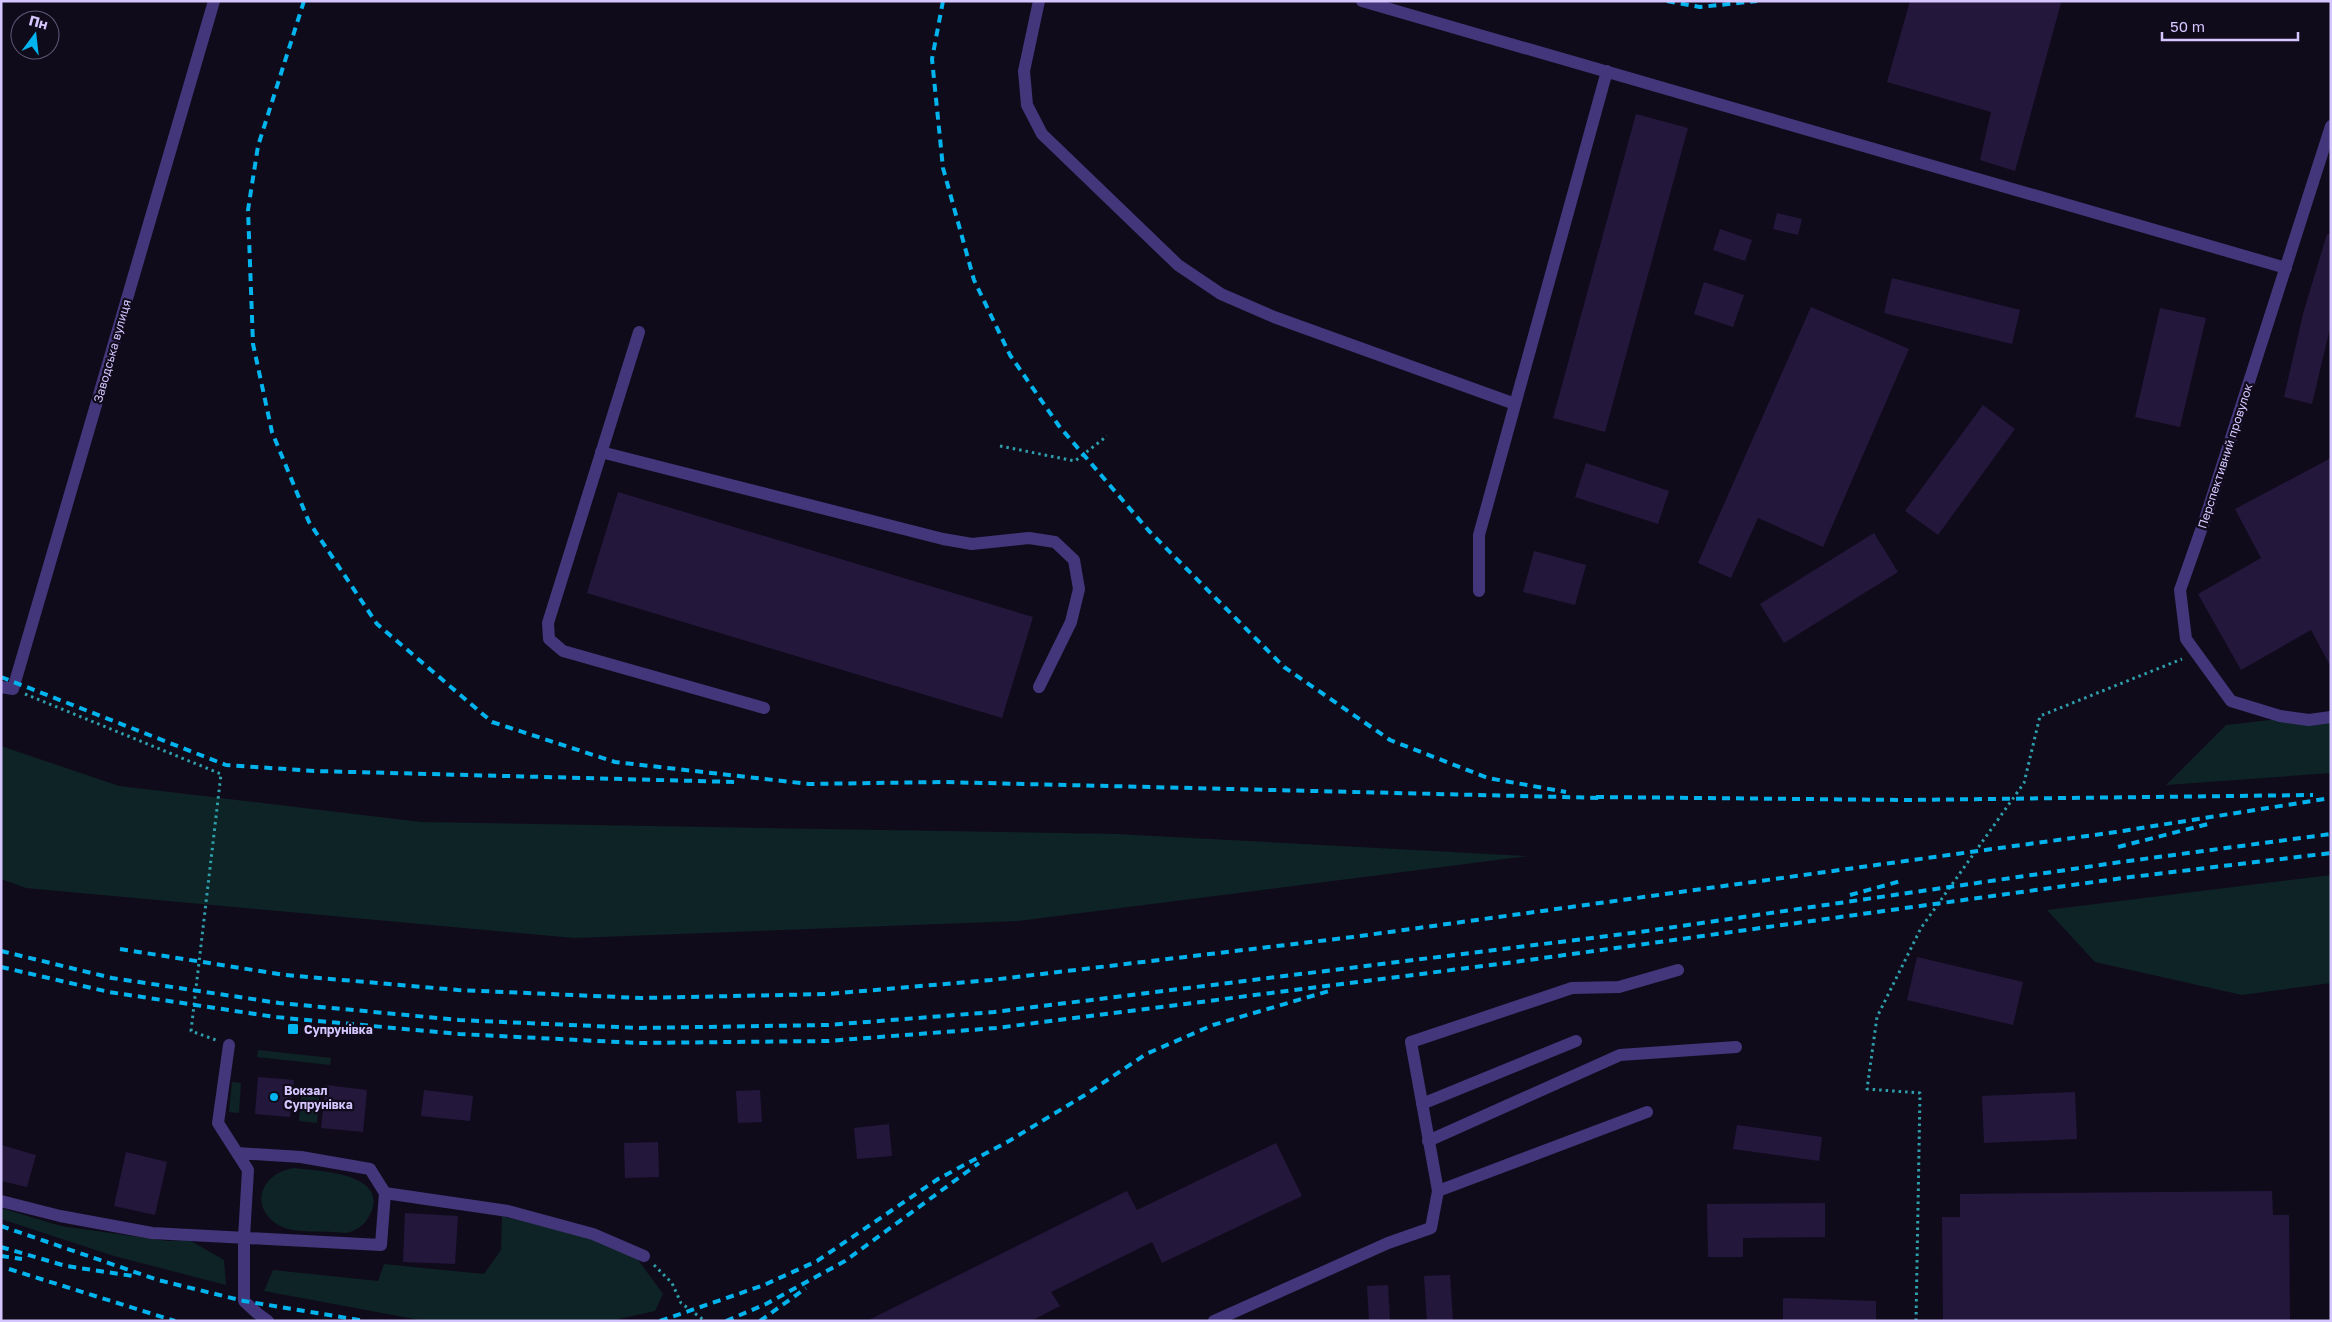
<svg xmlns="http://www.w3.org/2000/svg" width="2332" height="1322" font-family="'Golos Text',sans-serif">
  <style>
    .green { fill: #0e2325 }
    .building { fill: #24173c }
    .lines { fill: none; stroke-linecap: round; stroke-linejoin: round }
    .path { stroke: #2da0ab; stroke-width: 3; stroke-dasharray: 2.5 4; stroke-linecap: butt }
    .minor { stroke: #43367a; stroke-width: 12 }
    .rail { stroke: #02b4ee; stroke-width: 4; stroke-dasharray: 8 6; stroke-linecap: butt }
    .poi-dot { fill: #02b4ee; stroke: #100b1b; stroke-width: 2 }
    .labels { text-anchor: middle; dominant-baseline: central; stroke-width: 4.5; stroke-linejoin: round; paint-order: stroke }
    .street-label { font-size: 12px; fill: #d5c6ff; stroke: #100b1b }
    .poi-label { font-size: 12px; font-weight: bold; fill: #d5c6ff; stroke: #100b1b; text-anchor: start }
  </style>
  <rect width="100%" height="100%" fill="#100b1b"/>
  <path class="green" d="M 2331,713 L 2331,773 L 2166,785 L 2226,725 Z
    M 1,746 L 119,786 L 421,822 L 1116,834 L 1528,856 L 1018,921 L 574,938 L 26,888 L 1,879 Z
    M 2331,875 L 2331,983 L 2242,995 L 2095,962 L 2047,910 Z
    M 258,1050 L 331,1058 L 330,1065 L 257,1057 Z
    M 232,1082 L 241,1083 L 239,1113 L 229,1112 Z
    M 302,1087 L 320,1088 L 317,1123 L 299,1121 Z
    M 294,1168 C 316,1171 385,1172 372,1210 C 367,1223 360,1229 347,1233 C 332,1231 298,1233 285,1228 C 249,1214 256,1174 294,1168 Z
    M 1,1208 L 61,1226 L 168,1241 L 189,1240 L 224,1260 L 226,1285 L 114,1256 L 1,1219 Z
    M 502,1216 L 586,1237 L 636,1257 L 663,1294 L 655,1311 L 610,1321 L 425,1321 L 264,1291 L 273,1270 L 378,1281 L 384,1264 L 484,1274 L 501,1250 Z"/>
  <path class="building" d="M 1910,1 L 2054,1 L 2061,3 L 2015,171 L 1980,160 L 1991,112 L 1887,82 Z
    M 1636,114 L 1688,128 L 1605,432 L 1553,418 Z
    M 1777,213 L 1802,219 L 1798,235 L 1773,229 Z
    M 1720,229 L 1752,240 L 1745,261 L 1713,250 Z
    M 2327,234 L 2331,234 L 2331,324 L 2312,404 L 2284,397 L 2303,314 Z
    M 1892,278 L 2020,310 L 2012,344 L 1884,313 Z
    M 1704,282 L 1744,295 L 1733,327 L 1694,314 Z
    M 1811,307 L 1909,349 L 1823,547 L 1758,518 L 1731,578 L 1698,563 Z
    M 2160,308 L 2206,318 L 2180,427 L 2135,417 Z
    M 1983,405 L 2015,429 L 1938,535 L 1905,511 Z
    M 2331,458 L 2331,667 L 2311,630 L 2241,670 L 2198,594 L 2261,558 L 2235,509 Z
    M 1586,463 L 1669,491 L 1658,524 L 1575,497 Z
    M 618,492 L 1033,617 L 1002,718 L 587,593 Z
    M 1874,533 L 1898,572 L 1784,643 L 1760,604 Z
    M 1534,551 L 1586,565 L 1575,605 L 1523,592 Z
    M 1917,957 L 2023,982 L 2013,1025 L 1907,1000 Z
    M 258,1077 L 294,1080 L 290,1117 L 255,1114 Z
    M 326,1085 L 367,1090 L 363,1132 L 321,1128 Z
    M 424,1090 L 473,1096 L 470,1121 L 421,1116 Z
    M 760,1090 L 762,1122 L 738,1123 L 736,1091 Z
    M 2075,1092 L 2077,1139 L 1984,1143 L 1982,1096 Z
    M 889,1124 L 892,1156 L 857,1159 L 854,1128 Z
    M 1737,1125 L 1822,1137 L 1819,1161 L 1733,1149 Z
    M 658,1142 L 659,1177 L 625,1178 L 624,1143 Z
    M 1276,1143 L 1302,1196 L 1162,1263 L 1152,1242 L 1051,1292 L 1060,1306 L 1031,1321 L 867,1321 L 1127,1191 L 1137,1210 Z
    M 1,1145 L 36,1155 L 27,1187 L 1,1181 Z
    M 126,1152 L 167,1162 L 155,1215 L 114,1206 Z
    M 2272,1191 L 2273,1215 L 2289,1215 L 2290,1321 L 1943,1321 L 1942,1217 L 1960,1217 L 1960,1194 Z
    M 1825,1203 L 1825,1237 L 1743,1238 L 1743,1257 L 1708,1257 L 1707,1204 Z
    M 405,1213 L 458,1216 L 455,1264 L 403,1262 Z
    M 1450,1275 L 1453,1321 L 1427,1321 L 1424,1276 Z
    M 1388,1285 L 1390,1321 L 1369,1321 L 1367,1286 Z
    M 1783,1298 L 1876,1301 L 1876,1321 L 1783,1321 Z"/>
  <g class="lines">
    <path class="path" d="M 1000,446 L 1075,461 L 1107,436
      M 25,694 L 221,774 L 191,1031 L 216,1040
      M 654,1265 L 672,1283 L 681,1303 L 705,1321
      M 1916,1321 L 1920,1093 L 1867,1089 L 1877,1017 L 1921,928 L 2024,783 L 2040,716 L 2182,659"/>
    <path class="minor" d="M 1039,1 L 1024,71 L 1027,105 L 1042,134 L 1178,265 L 1221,294 L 1274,317 L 1515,404
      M 1362,1 L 2286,268
      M 2331,126 L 2206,516 L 2180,590 L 2186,639 L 2231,701 L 2280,716 L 2309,720 L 2331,717
      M 639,332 L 548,623 L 549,639 L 563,651 L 764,708
      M 601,452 L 943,539 L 972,544 L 1029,538 L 1055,542 L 1074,560 L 1079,589 L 1071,622 L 1039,687
      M 1479,591 L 1479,535 L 1607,71
      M 1,687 L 13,689 L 214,1
      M 229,1045 L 218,1123 L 248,1170 L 244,1237 L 244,1301 L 257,1313 L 268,1321
      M 1422,1104 L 1576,1041
      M 1647,1112 L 1438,1191 L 1411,1042 L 1572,988 L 1619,987 L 1678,970
      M 1428,1141 L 1620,1055 L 1736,1047
      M 385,1193 L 508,1211 L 593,1234 L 644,1256
      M 1,1201 L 60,1216 L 152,1233 L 381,1245 L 385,1193 L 370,1169 L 301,1157 L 237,1153
      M 1214,1321 L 1388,1243 L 1431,1228 L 1438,1191"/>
    <path class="rail" d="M 304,1 L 258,146 L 248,210 L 253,344 L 272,432 L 309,522 L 377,624 L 492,722 L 615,762 L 809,784 L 942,782 L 1603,798
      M 943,1 L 932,59 L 943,168 L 974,280 L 1010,355 L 1059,426 L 1149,531 L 1284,667 L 1390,740 L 1488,778 L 1566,792
      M 1667,1 L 1700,7 L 1757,1
      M 1,677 L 226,765 L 314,771 L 736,782
      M 1596,797 L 1904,800 L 2313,795
      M 2118,847 L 2208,824
      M 1850,895 L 1901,881
      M 120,949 L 285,975 L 458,990 L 641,998 L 828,994 L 991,980 L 1353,937 L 2116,832 L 2331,798
      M 1,951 L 112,978 L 279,1003 L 459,1020 L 639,1028 L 828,1025 L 994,1012 L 1640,932 L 2121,862 L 2331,834
      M 1,967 L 109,992 L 275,1017 L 459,1034 L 638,1043 L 828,1041 L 996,1028 L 1507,963 L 2123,878 L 2331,853
      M 1,1226 L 158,1280 L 244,1301 L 365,1321
      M 1,1247 L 66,1266 L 133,1276
      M 1,1256 L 22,1259
      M 9,1269 L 175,1321
      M 660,1321 L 764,1285 L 817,1261 L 938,1179 L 1009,1141 L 1085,1095 L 1146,1054 L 1213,1025 L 1329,991
      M 726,1321 L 766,1304 L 845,1261 L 979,1163
      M 760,1321 L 806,1288"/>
  </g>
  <g class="poi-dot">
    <rect x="287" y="1023" width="12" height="12" rx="2.5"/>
    <circle cx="274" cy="1097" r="5"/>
  </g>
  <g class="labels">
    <g class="street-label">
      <text transform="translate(112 351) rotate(-74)">Заводська вулиця</text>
      <text transform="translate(2225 456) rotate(-72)">Перспективний провулок</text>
    </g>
    <g class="poi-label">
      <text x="304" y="1029">Супрунівка</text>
      <text x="284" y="1090">Вокзал<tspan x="284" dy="14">Супрунівка</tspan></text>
    </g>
  </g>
  <rect width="2332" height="1322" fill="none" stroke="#d5c6ff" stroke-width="5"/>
  <g transform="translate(35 35) rotate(15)"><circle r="24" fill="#100b1b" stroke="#5f5676"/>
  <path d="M0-4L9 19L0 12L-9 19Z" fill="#02b4ee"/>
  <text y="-8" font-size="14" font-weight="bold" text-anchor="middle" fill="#d5c6ff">Пн</text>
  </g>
  <path d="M2162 32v8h136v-8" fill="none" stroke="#d5c6ff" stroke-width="2.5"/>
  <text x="2170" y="32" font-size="15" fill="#d5c6ff" stroke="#100b1b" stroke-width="4" paint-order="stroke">50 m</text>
</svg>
